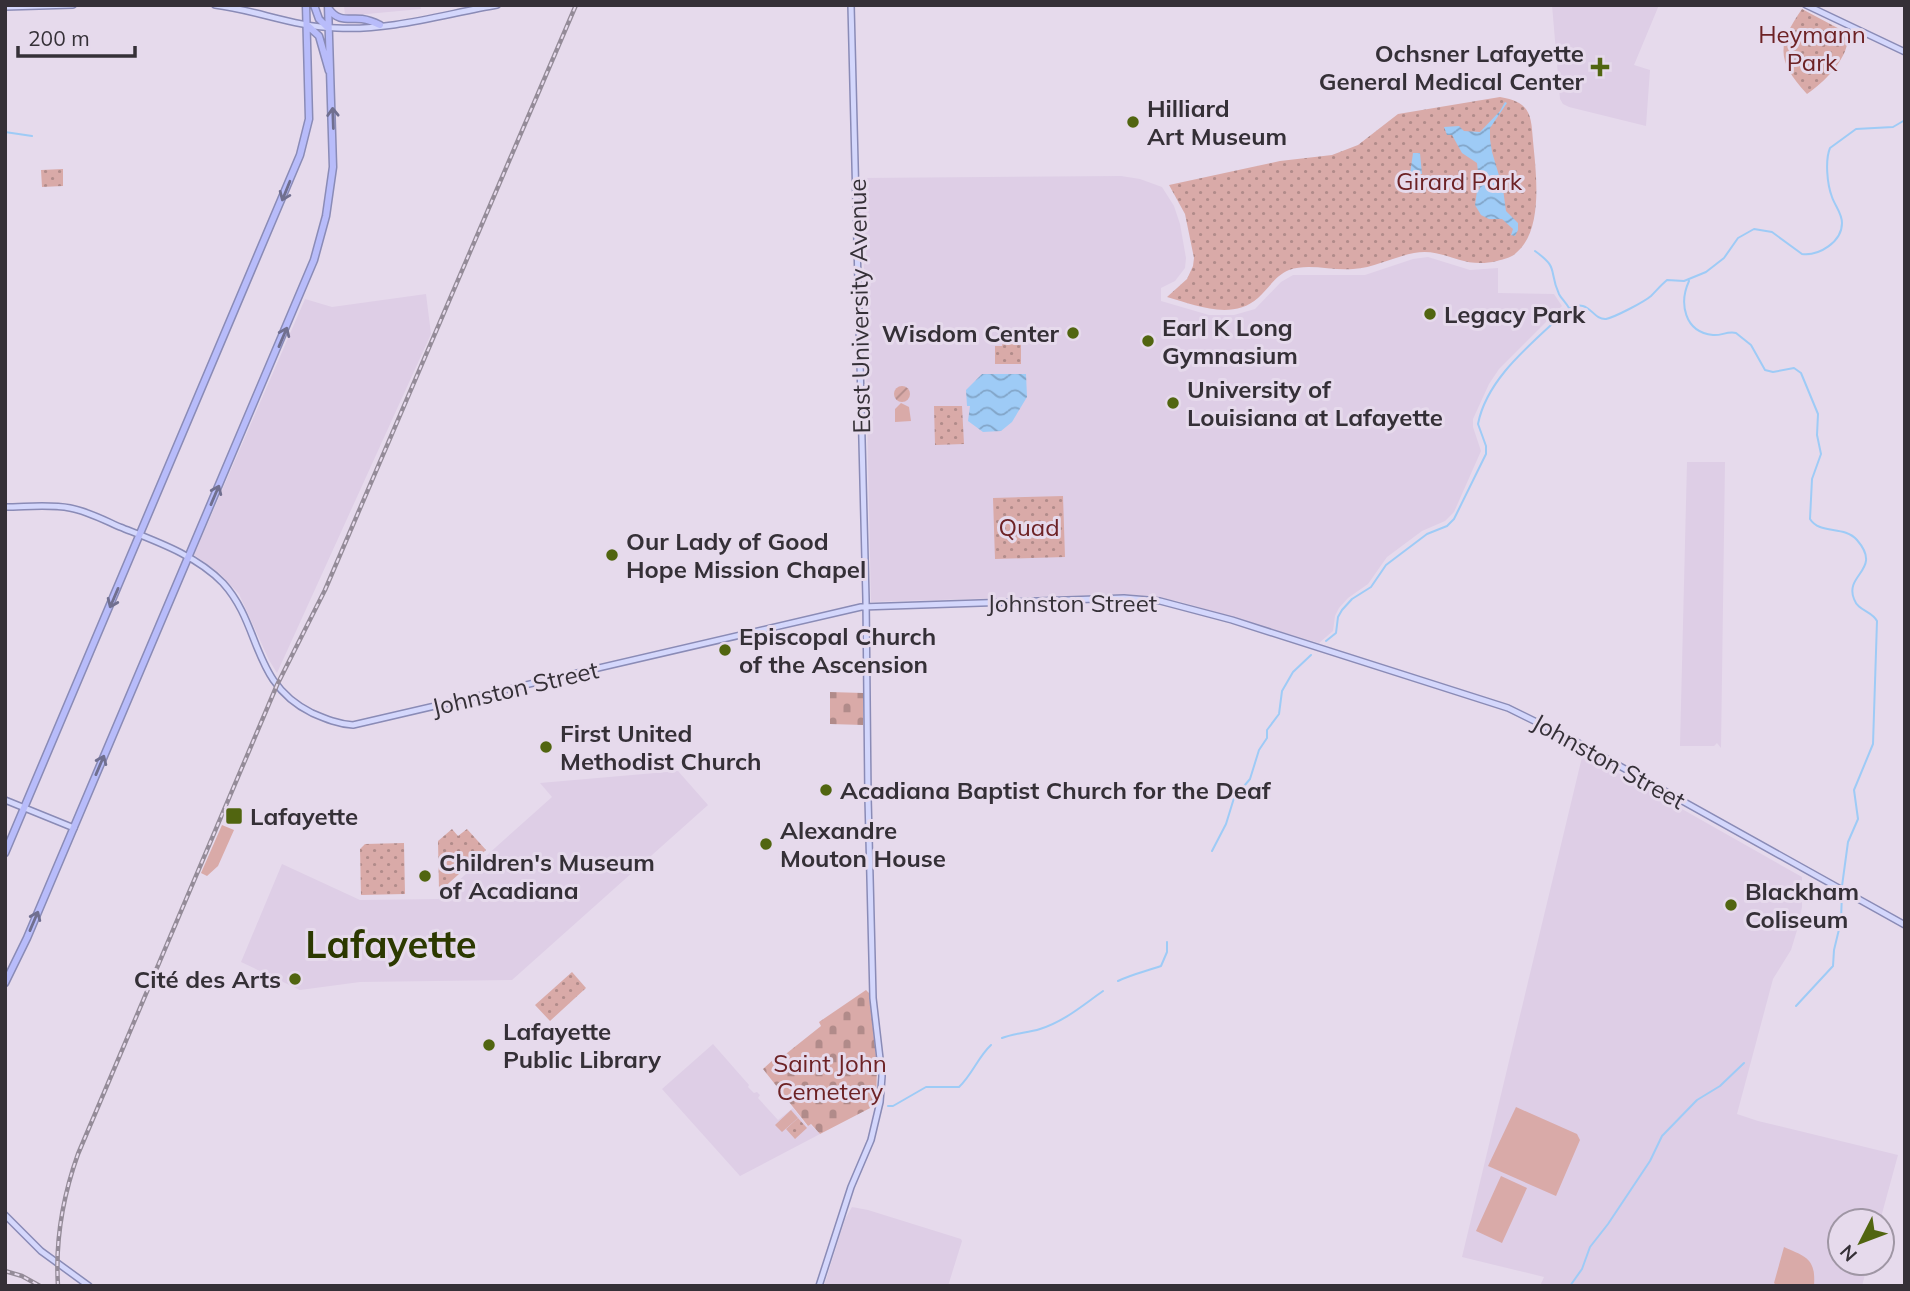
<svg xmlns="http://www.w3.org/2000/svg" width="1910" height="1291" font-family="Mulish,sans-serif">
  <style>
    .built { fill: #decee6 }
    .grass { fill: #d9aaa8 }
    .cemetery { fill: url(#cemetery-stones) }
    .park { fill: url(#park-dots) }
    .garden { fill: url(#garden-furrows) }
    .water { fill: url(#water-waves) }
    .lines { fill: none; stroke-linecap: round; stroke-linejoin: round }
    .stream { stroke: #9ecbf6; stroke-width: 2 }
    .major-casing { stroke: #8a8bb6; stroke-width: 8 }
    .highway-casing { stroke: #8a8bb6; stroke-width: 9 }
    .major { stroke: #d4d7fc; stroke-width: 5 }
    .highway { stroke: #b8bcfa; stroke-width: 6 }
    .rail-casing { stroke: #948b98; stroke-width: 4.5 }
    .rail { stroke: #e6daec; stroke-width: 2; stroke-dasharray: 5; stroke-linecap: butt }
    .oneway { stroke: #706f8f }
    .poi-dot { fill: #516510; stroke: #e6daec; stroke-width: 2.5 }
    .labels { text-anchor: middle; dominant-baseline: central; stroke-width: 6; stroke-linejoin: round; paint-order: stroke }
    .park-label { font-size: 24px; fill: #6d2225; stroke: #e6daec }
    .poi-label { font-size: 24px; font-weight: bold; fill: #353037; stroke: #e6daec; text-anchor: start }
    .street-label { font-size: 24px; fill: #353037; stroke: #e6daec }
    .town-label { font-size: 38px; font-weight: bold; fill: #2c3900; stroke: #e6daec }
  </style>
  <defs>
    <pattern id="cemetery-stones" width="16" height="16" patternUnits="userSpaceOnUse" patternTransform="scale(1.75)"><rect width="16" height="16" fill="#d9aaa8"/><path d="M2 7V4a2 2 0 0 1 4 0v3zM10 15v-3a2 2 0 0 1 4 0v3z" fill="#b18b8a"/></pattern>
    <pattern id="park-dots" width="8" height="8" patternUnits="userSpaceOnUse" patternTransform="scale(1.75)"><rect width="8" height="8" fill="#d9aaa8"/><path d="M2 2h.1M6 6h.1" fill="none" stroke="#b18b8a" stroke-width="1.8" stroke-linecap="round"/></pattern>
    <pattern id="garden-furrows" width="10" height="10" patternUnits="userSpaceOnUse" patternTransform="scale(1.75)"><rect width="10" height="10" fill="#d9aaa8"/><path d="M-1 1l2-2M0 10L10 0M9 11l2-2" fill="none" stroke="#b18b8a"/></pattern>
    <pattern id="water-waves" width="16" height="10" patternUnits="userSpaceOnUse" patternTransform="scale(1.75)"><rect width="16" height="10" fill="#9ecbf6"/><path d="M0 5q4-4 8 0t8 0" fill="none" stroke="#82a5c8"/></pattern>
  </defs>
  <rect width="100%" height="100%" fill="#e6daec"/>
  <path class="built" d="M 344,5 L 420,5 L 421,9 L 345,16 Z
    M 1552,5 L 1659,5 L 1634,65 L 1650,70 L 1646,126 L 1569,107 L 1563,104 L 1560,99 Z
    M 1121,176 L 1140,179 L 1162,187 L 1174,206 L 1180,224 L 1186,258 L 1185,268 L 1175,281 L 1161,288 L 1161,301 L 1209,315 L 1234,315 L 1255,309 L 1281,282 L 1293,275 L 1365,275 L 1413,259 L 1428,257 L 1470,270 L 1498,268 L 1498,293 L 1554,294 L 1562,306 L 1499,369 L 1489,384 L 1473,419 L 1473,427 L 1481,451 L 1454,512 L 1445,521 L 1422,531 L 1387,557 L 1368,584 L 1348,598 L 1339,608 L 1335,616 L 1333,631 L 1319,643 L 1178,601 L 1129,594 L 871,602 L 862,178 Z
    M 426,294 L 431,334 L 277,673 L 269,660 L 239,594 L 219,573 L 194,555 L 305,299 L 332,307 Z
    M 1687,462 L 1725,462 L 1721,748 L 1717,743 L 1714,746 L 1680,746 Z
    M 1583,753 L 1802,877 L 1802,907 L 1798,927 L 1791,950 L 1773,979 L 1737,1114 L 1758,1121 L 1898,1155 L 1880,1221 L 1840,1221 L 1840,1263 L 1868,1263 L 1862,1286 L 1540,1286 L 1544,1277 L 1462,1257 Z
    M 678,771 L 708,805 L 512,980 L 360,982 L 300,990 L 241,962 L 282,864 L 360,900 L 438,899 L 552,797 L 540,783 Z
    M 713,1044 L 749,1085 L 748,1087 L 754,1093 L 757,1092 L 760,1095 L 758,1098 L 778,1120 L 793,1108 L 807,1126 L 810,1124 L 820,1134 L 740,1176 L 662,1089 Z
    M 852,1207 L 868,1210 L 961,1239 L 962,1241 L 948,1286 L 824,1286 L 845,1219 Z"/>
  <path class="grass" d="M 901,403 L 909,407 L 911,421 L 895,422 L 895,409 Z
    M 222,825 L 234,830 L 218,866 L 207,876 L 201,873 Z
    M 1516,1107 L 1577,1134 L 1580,1140 L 1556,1196 L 1488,1166 Z
    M 791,1110 L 798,1118 L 782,1132 L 775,1125 Z
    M 1501,1176 L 1527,1188 L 1502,1243 L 1476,1231 Z
    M 1784,1247 C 1806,1257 1816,1258 1814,1286 L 1777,1286 L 1774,1283 Z"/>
  <path class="cemetery" d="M 830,692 L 863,693 L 863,725 L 830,724 Z
    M 866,990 L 869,993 L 877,1065 L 876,1105 L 820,1134 L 811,1124 L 808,1126 L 763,1069 L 774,1059 L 777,1061 L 821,1026 L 819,1022 Z"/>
  <path class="park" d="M 1802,9 L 1847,33 C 1852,55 1825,82 1807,94 C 1776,60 1777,45 1802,9 Z
    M 1500,97 C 1531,102 1531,115 1533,141 C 1536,173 1544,230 1516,253 C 1511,258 1504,259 1497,261 C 1461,270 1445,247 1414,253 C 1393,257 1374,268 1353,269 C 1333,271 1308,263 1289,270 C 1276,275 1268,289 1258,298 C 1232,321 1195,305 1167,297 L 1187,279 L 1193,266 L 1194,258 L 1185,214 L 1169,185 L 1280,161 L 1332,155 L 1358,145 L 1398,114 Z
    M 63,169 L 63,186 L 42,187 L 41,170 Z
    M 1003,342 L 1015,342 L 1015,345 L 1021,345 L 1021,364 L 995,364 L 995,346 L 1002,346 Z
    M 934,406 L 962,406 L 964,444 L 935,445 Z
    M 1063,496 L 1065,557 L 995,559 L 993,498 Z
    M 452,829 L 458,836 L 467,829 L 486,850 L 441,890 L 439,889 L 438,841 Z
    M 404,843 L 405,894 L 361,895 L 360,849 L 365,844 Z
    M 572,972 L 586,988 L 550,1021 L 535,1005 Z
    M 798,1118 L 807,1128 L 795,1139 L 786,1129 Z"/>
  <path class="garden" d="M894 394a8 8 0 1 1 16 0a8 8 0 1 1-16 0Z"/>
  <path class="water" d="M 1505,102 L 1507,103 L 1490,128 L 1490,139 L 1492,152 L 1503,189 L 1506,211 L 1518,223 L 1518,230 L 1515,236 L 1511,235 L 1513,229 L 1502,219 L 1489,219 L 1481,215 L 1475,205 L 1477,191 L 1480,189 L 1477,163 L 1462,153 L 1452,135 L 1447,135 L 1444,127 L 1459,126 L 1464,131 L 1480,132 L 1500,111 Z
    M 1413,153 L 1420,153 L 1422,174 L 1410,174 Z
    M 982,374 L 1026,374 L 1027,397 L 1012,422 L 1001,431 L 983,432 L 968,421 L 970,406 L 967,406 L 966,390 Z"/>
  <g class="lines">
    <path class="stream" d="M 5,132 L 32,136
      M 1535,251 C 1560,269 1548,270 1559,294 C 1561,298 1566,303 1569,308
      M 1689,281 C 1679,303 1684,332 1713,335 C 1721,336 1727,331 1736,333 L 1751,345 L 1765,370 L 1773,372 L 1794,368 L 1801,373 L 1818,414 L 1817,435 L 1821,454 L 1812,479 L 1810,519 C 1820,535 1844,525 1857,540 C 1883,570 1844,574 1854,599 C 1858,611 1872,611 1877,621 L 1873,744 L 1854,790 L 1858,819 L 1848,842 L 1842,886
      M 1326,641 L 1336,633 L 1338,617 L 1342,610 L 1352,599 L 1371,587 L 1386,565 L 1427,534 L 1447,526 L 1454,519 L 1486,454 L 1486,446 L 1478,424 C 1487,377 1534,342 1567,310 C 1590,296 1591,320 1606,319 C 1615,317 1644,302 1651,296 C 1656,291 1661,285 1667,280 L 1684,281 L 1706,272 L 1724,258 L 1738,238 L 1754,229 L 1772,232 L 1802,254 C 1819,256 1842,242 1842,223 C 1842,213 1835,206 1832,197 C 1827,184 1825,160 1830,148 L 1856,129 L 1893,127 L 1905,120
      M 1212,851 L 1226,824 L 1234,798 L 1250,779 L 1259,750 L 1267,738 L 1267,730 L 1279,714 L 1282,691 L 1293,672 L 1311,655
      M 1118,981 C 1133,974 1147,971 1161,966 L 1167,952 L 1167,942
      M 1796,1006 L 1833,966 L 1834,950 L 1841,921 L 1842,892
      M 1002,1038 C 1014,1033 1028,1033 1040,1029 C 1065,1021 1083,1005 1103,991
      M 888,1106 L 893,1106 L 926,1087 L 959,1087 C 972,1075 978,1057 991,1045
      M 1570,1286 L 1582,1269 L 1590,1247 L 1608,1224 L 1650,1161 L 1662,1136 L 1697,1100 L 1720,1086 L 1744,1063"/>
    <g class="major-casing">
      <path id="major" d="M 215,5 C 256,10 295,27 337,28 C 389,31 445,14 497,5
        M 1806,5 L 1905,52
        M 5,7 L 73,5
        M 5,507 C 26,507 49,504 70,508 C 87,511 104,520 120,527 C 155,541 196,555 223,583 C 262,626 251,683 312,713 C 326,719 338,724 353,725 L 861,607 L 1124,598 L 1160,601 L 1232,620 L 1508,708 L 1573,740 L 1905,925
        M 5,800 L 74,828
        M 5,1215 L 41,1251 L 89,1286
        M 819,1286 L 851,1187 L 871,1140 L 880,1102 L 882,1076 L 873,998 L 868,797 L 866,599 L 851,5"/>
    </g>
    <g class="highway-casing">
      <path id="highway" d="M 314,5 L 319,19 L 328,28
        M 329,9 C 338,22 348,18 362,19 C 369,20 374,22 380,25
        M 307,25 L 319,36 L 329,71
        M 5,853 L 300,155 L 309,119 L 306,5
        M 5,983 L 27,938 L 314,260 L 326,216 L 333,167 L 328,5"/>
    </g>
    <use href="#major" class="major"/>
    <use href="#highway" class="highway"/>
    <g class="rail-casing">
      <path id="rail" d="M 5,1271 L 22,1276 L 40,1286
        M 58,1286 C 55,1240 63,1196 78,1154 L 277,685 L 325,590 L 576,5"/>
    </g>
    <use href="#rail" class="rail"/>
  </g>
  <defs><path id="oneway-shaft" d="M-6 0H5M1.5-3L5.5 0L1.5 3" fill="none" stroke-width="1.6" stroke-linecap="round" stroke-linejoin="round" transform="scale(1.75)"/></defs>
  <g class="oneway">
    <use href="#oneway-shaft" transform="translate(333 118) rotate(-92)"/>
    <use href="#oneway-shaft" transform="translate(286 191) rotate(112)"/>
    <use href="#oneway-shaft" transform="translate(283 337) rotate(-67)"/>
    <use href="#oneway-shaft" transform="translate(215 495) rotate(-67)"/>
    <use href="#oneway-shaft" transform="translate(114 598) rotate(113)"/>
    <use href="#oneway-shaft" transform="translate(100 765) rotate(-67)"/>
    <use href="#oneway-shaft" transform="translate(34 921) rotate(-67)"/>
  </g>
  <g class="poi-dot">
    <path d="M1596.5 56.5h7v7h7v7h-7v7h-7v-7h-7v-7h7z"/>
    <circle cx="1133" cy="122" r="7"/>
    <circle cx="1430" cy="314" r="7"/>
    <circle cx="1073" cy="333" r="7"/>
    <circle cx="1148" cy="341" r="7"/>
    <circle cx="1173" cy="403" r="7"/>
    <circle cx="612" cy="555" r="7"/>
    <circle cx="725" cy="650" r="7"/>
    <circle cx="546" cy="747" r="7"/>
    <circle cx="826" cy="790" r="7"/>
    <rect x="225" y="807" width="18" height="18" rx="3.5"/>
    <circle cx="766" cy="844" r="7"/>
    <circle cx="425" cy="876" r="7"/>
    <circle cx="1731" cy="905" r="7"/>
    <circle cx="295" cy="979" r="7"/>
    <circle cx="489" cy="1045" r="7"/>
  </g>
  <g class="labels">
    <g class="park-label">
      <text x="1812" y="34">Heymann<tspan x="1812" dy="28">Park</tspan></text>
      <text x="1459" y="181">Girard Park</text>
      <text x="1029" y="527">Quad</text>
      <text x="830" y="1063">Saint John<tspan x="830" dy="28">Cemetery</tspan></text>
    </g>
    <g class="poi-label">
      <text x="1584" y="53" text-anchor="end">Ochsner Lafayette<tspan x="1584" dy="28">General Medical Center</tspan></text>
      <text x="1147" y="108">Hilliard<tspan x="1147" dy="28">Art Museum</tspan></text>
      <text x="1444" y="314">Legacy Park</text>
      <text x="1162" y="327">Earl K Long<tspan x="1162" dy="28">Gymnasium</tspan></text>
      <text x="1059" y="333" text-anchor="end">Wisdom Center</text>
      <text x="1187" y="389">University of<tspan x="1187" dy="28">Louisiana at Lafayette</tspan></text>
      <text x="626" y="541">Our Lady of Good<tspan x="626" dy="28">Hope Mission Chapel</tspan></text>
      <text x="739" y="636">Episcopal Church<tspan x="739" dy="28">of the Ascension</tspan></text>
      <text x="560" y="733">First United<tspan x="560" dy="28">Methodist Church</tspan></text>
      <text x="840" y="790">Acadiana Baptist Church for the Deaf</text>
      <text x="250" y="816">Lafayette</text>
      <text x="780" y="830">Alexandre<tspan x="780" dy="28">Mouton House</tspan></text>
      <text x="439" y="862">Children's Museum<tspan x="439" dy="28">of Acadiana</tspan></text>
      <text x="1745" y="891">Blackham<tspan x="1745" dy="28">Coliseum</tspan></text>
      <text x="281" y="979" text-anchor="end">Cité des Arts</text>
      <text x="503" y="1031">Lafayette<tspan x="503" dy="28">Public Library</tspan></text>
    </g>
    <g class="street-label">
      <text transform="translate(859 306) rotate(-91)">East University Avenue</text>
      <text x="1072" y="603">Johnston Street</text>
      <text transform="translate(515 688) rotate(-13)">Johnston Street</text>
      <text transform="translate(1609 761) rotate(29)">Johnston Street</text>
    </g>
    <g class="town-label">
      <text x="391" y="944">Lafayette</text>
    </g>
  </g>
  <rect width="1910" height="1291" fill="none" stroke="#353037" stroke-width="14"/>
  <g transform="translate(1861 1242) rotate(228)"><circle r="33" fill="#e6daec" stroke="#9f96a4" stroke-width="2"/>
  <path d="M0-5L12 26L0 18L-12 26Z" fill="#516510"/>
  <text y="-10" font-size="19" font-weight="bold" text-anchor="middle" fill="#353037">N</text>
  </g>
  <path d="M18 46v10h117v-10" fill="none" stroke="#353037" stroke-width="3.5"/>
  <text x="28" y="46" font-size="21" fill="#353037" stroke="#e6daec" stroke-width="5" paint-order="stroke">200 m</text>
</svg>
